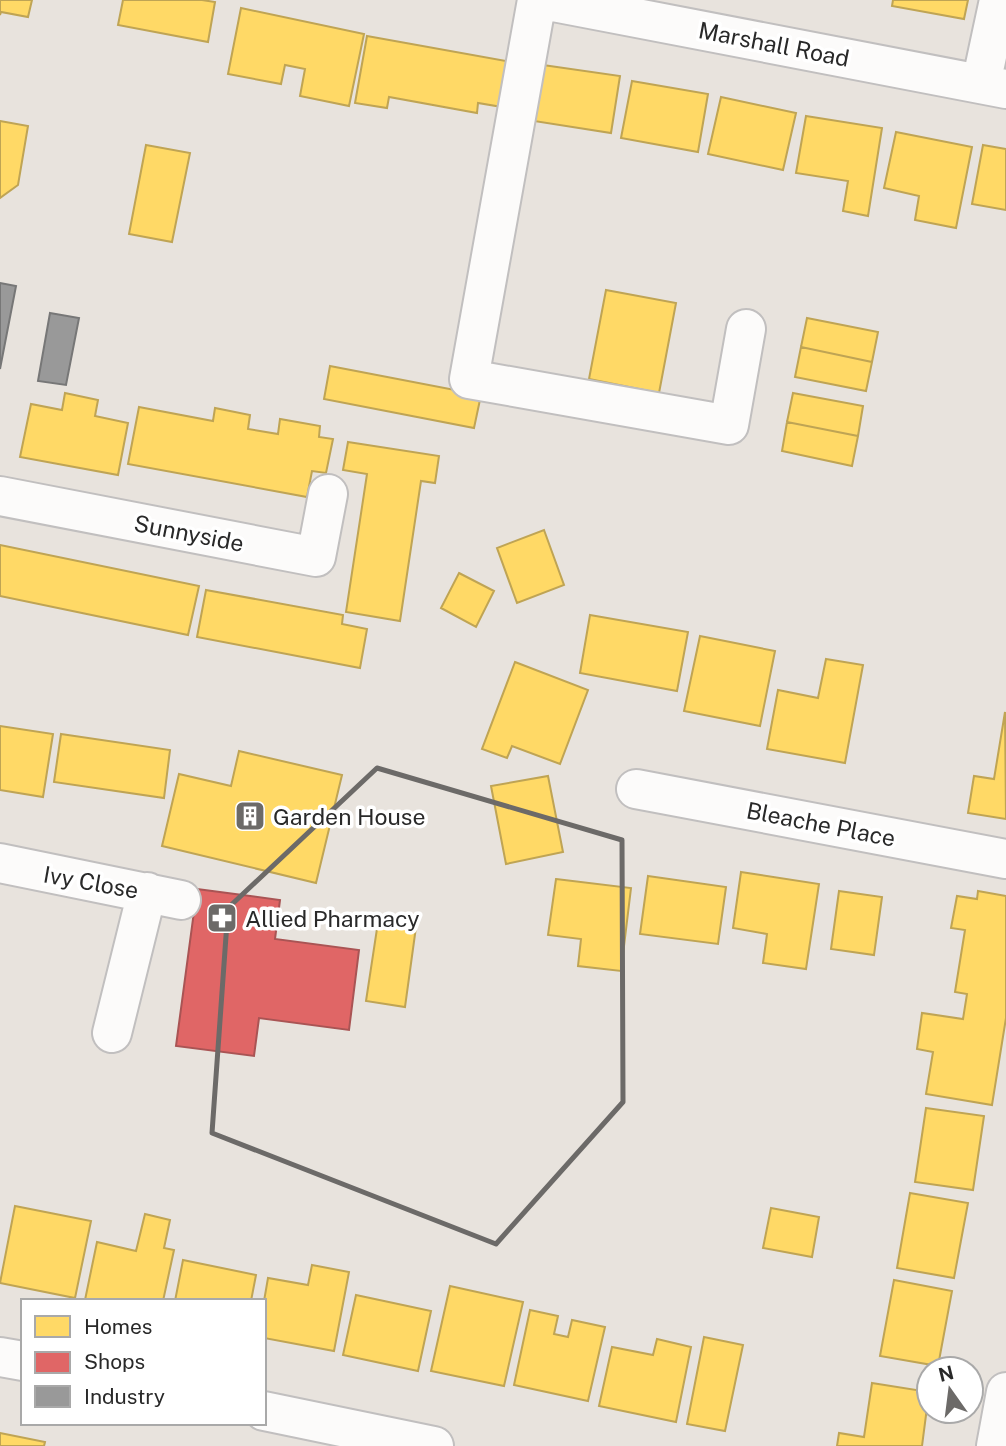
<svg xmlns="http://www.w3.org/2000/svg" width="1006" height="1446" font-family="'Public Sans',sans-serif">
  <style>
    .homes { fill: #ffd966; stroke: #bfa454; stroke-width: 2 }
    .shops { fill: #e06666; stroke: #a95454; stroke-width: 2 }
    .industry { fill: #999; stroke: #777; stroke-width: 2 }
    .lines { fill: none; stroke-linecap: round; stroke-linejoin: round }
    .minor-casing { stroke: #c1bfbf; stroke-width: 42 }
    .minor { stroke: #fcfbfa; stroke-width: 38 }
    .marked { fill: none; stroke: #6c6a68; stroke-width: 5; stroke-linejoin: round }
    .labels { text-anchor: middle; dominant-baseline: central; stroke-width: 7; stroke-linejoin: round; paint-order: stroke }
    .street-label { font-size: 23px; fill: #292929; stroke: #fff }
    .poi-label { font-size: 23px; fill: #292929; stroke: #fff; text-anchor: start }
  </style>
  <rect width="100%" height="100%" fill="#e8e3dd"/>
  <path class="homes" d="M 0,0 L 32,0 L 28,17 L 1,12 L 0,15 Z
    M 123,0 L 202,0 L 215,2 L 208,42 L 118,25 Z
    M 893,0 L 968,0 L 964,19 L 892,6 Z
    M 241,8 L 364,34 L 349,106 L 300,96 L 305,69 L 285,65 L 281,84 L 228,74 Z
    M 367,36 L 511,62 L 502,107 L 478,103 L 477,113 L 389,97 L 387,108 L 355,103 Z
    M 543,65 L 620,76 L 611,133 L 534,121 Z
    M 632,81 L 708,94 L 698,152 L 621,138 Z
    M 721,97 L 796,113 L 783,170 L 708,154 Z
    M 806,116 L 882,128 L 868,216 L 843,211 L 848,181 L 796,173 Z
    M 0,121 L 28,126 L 18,185 L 0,198 Z
    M 896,132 L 972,147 L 956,228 L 915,220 L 919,196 L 884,188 Z
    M 146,145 L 190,153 L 172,242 L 129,234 Z
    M 983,145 L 1006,149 L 1006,210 L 972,204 Z
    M 606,290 L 676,303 L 659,393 L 589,379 Z
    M 807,318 L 878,332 L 872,362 L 801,347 Z
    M 801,347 L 872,362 L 866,391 L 795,377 Z
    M 330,366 L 481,395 L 474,428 L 324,399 Z
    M 65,393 L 98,400 L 95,416 L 128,423 L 118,475 L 20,457 L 31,404 L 62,410 Z
    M 793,393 L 863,406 L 858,436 L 787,422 Z
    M 139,407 L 213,421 L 215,408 L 250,415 L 248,429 L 278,434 L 280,419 L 320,426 L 319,437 L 333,439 L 326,473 L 312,471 L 307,497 L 128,464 Z
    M 787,422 L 858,436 L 852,466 L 782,451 Z
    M 348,442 L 439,456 L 435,483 L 421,481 L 400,621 L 346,612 L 367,474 L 343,470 Z
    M 544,530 L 564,585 L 517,603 L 497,548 Z
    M 0,545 L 199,586 L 188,635 L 0,596 Z
    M 459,573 L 494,591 L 476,627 L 441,608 Z
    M 206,590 L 343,615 L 342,624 L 367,629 L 360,668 L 197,637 Z
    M 590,615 L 688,632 L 677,691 L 580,673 Z
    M 700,636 L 775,651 L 760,726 L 684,711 Z
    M 826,659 L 863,665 L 845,763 L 767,749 L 778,690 L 818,698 Z
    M 515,662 L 588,690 L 560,764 L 512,746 L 507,758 L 482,749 Z
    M 1005,712 L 1006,819 L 968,813 L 974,776 L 994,779 Z
    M 0,726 L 53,734 L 43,797 L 0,790 Z
    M 61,734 L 170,750 L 164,798 L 54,782 Z
    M 239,751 L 342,775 L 316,883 L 162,846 L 179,774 L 231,786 Z
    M 548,776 L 563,852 L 506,864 L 491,786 Z
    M 741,872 L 819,884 L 806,969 L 763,963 L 767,934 L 733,928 Z
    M 648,876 L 726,887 L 718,944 L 640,934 Z
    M 556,879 L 631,888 L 621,971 L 578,966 L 581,939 L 548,935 Z
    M 839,891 L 882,897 L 874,955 L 831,949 Z
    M 978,891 L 1006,896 L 1006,1018 L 992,1105 L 926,1094 L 933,1052 L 917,1049 L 922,1013 L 963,1019 L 967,994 L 955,992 L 965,930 L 951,928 L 957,896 L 977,899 Z
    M 378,922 L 416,927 L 405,1007 L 366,1001 Z
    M 926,1108 L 984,1116 L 973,1190 L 915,1182 Z
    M 910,1193 L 968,1203 L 954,1278 L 897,1268 Z
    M 15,1206 L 91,1221 L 75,1298 L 0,1283 Z
    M 771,1208 L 819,1217 L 812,1257 L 763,1248 Z
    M 145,1214 L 170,1220 L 164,1248 L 174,1250 L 163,1301 L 85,1300 L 97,1242 L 136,1251 Z
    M 183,1260 L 256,1275 L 251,1301 L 175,1301 Z
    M 312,1265 L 349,1272 L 334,1351 L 264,1338 L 264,1301 L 268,1278 L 308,1285 Z
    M 894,1280 L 952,1291 L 938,1366 L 880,1356 Z
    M 450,1286 L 523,1302 L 504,1386 L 431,1371 Z
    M 356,1295 L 431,1311 L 418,1371 L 343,1355 Z
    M 530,1310 L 558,1316 L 554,1334 L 568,1337 L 572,1320 L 605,1327 L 588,1401 L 514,1385 Z
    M 704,1337 L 743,1345 L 725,1431 L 687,1424 Z
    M 657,1339 L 691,1347 L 676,1422 L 599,1406 L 612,1347 L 653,1355 Z
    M 872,1383 L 929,1392 L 922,1446 L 837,1446 L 839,1433 L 864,1437 Z
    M 0,1433 L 45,1442 L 44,1446 L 0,1446 Z"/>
  <path class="shops" d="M 197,889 L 280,900 L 275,939 L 359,950 L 349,1030 L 259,1018 L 254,1056 L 176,1046 Z"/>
  <path class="industry" d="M 0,283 L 16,286 L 0,369 Z
    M 50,313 L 79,318 L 66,385 L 38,381 Z"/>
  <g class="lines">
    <g class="minor-casing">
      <path id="minor" d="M 537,0 L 469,379 L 729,425 L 746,329
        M 543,0 L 1006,89
        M 981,84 L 999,0
        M 0,496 L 316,557 L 328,494
        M 636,789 L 1006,859
        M 0,863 L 181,900
        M 112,1033 L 147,892
        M 0,1357 L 23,1361
        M 264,1411 L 434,1446
        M 996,1446 L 1006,1392"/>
    </g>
    <use href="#minor" class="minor"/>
  </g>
  <path class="marked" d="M 377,768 L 622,840 L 623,1102 L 496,1244 L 212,1133 L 228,908 Z"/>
  <defs>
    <g id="building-square" transform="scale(1.575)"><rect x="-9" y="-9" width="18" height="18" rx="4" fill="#6c6a68" stroke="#fff"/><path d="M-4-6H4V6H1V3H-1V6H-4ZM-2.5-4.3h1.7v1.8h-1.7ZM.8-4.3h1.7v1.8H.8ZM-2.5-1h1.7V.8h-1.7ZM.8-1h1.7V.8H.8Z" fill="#fff"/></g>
    <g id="pharmacy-square" transform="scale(1.575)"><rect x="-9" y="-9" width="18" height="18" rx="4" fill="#6c6a68" stroke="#fff"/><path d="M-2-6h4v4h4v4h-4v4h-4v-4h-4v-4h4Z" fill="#fff"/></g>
  </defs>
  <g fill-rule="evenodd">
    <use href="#building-square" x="250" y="816"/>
    <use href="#pharmacy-square" x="222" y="918"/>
  </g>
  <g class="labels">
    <g class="street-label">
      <text transform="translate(774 44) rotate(11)">Marshall Road</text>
      <text transform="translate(189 533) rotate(11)">Sunnyside</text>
      <text transform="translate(821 824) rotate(11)">Bleache Place</text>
      <text transform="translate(91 882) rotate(10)">Ivy Close</text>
    </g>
    <g class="poi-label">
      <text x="273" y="816">Garden House</text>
      <text x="245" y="918">Allied Pharmacy</text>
    </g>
  </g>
  <rect x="21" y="1299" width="245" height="126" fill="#ffffff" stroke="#a9a9a9" stroke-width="2"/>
  <rect x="35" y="1316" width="35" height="21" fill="#ffd966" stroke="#a9a9a9" stroke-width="2"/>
  <text x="84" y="1334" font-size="21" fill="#292929">Homes</text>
  <rect x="35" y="1352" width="35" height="21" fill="#e06666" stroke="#a9a9a9" stroke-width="2"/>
  <text x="84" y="1369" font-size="21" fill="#292929">Shops</text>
  <rect x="35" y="1386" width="35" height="21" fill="#999999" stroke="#a9a9a9" stroke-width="2"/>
  <text x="84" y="1404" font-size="21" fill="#292929">Industry</text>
  <g transform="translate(950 1390) rotate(346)"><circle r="33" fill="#ffffff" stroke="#a9a9a9" stroke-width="2"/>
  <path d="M0-5L12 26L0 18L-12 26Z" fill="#6c6a68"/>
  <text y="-10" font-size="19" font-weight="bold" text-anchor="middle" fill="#292929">N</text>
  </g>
</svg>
